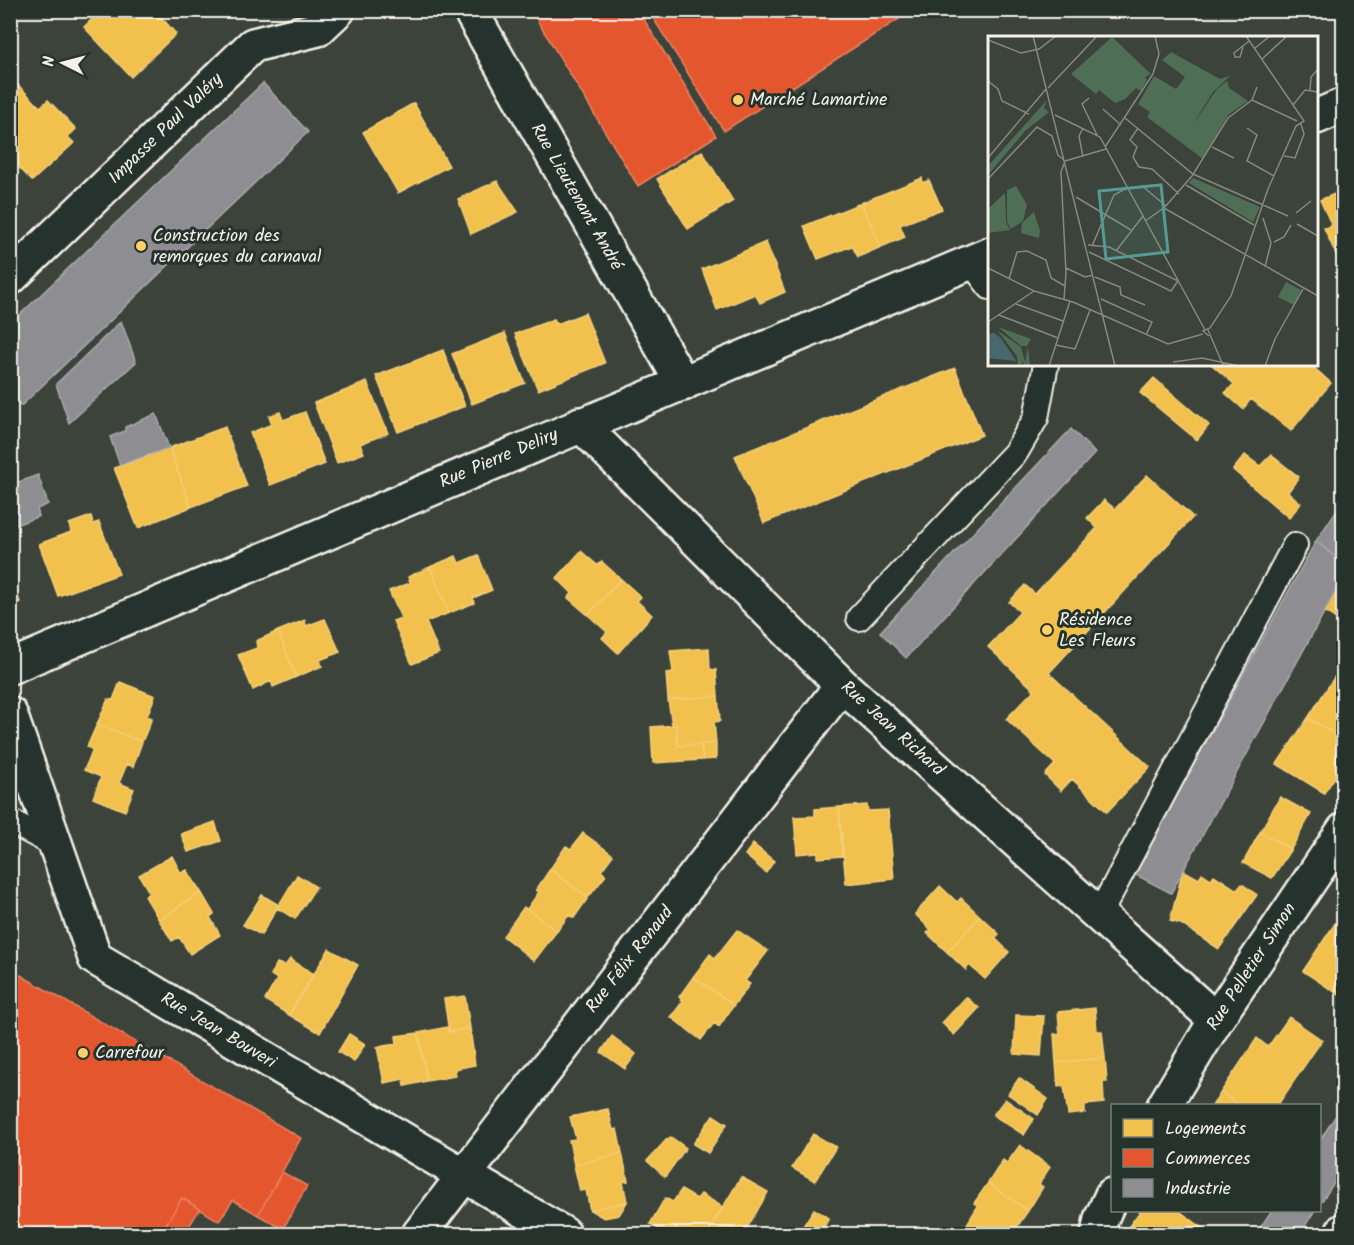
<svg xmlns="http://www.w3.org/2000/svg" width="1354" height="1245" font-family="Kalam,sans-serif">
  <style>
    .homes { fill: #f2c14e; stroke: #f3cf7c; stroke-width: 1.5 }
    .shops { fill: #e4572e; stroke: #e98566; stroke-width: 1.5 }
    .industry { fill: #8d8d92; stroke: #acabac; stroke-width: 1.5 }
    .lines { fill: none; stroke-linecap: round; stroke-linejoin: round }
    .service-casing { stroke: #f4f1e8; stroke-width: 28 }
    .minor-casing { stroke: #f4f1e8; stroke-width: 38 }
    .tertiary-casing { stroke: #f4f1e8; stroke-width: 38 }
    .service { stroke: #26332d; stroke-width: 24 }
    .minor { stroke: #26332d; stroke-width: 33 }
    .tertiary { stroke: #26332d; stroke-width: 33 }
    .poi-dot { fill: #ffd166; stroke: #26332d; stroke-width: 2 }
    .labels { text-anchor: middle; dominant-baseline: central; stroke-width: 6; stroke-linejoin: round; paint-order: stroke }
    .poi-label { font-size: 18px; fill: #f4f1e8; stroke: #26332d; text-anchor: start }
    .street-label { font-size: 18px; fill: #f4f1e8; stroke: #26332d }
    .inset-road { fill: none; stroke: #868980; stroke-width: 1.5 }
    .view { fill: #549b93; fill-opacity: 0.15; stroke: #549b93; stroke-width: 3 }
    .inset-edge { fill: none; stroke: #f4f1e8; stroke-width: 3 }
  </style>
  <rect width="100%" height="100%" fill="#3c433a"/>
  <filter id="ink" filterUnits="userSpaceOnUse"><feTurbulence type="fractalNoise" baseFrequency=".0167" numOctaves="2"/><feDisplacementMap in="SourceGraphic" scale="12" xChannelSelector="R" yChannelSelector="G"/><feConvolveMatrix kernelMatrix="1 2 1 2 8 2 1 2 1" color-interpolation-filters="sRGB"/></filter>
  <g filter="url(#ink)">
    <path class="homes" d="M 101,10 L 155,10 L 176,34 L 131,77 L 84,27 Z
      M 10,77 L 40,107 L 48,100 L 76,129 L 68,137 L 74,143 L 32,181 L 10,158 Z
      M 414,103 L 449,166 L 398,193 L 363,132 Z
      M 702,151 L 733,201 L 688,229 L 657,179 Z
      M 922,178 L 923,183 L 929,180 L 942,209 L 900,225 L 905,237 L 881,247 L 861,203 Z
      M 497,181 L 518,212 L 471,234 L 458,199 Z
      M 1344,190 L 1344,261 L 1340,263 L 1324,228 L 1332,226 L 1320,200 Z
      M 861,203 L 881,247 L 858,257 L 852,246 L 818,259 L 804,226 Z
      M 766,242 L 785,292 L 760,303 L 755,294 L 717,310 L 702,269 Z
      M 585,313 L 605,363 L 538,390 L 515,334 L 554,319 L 557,324 Z
      M 505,333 L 525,383 L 472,404 L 452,354 Z
      M 443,350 L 465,406 L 398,432 L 376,376 Z
      M 1211,364 L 1310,364 L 1331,383 L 1291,431 L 1251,399 L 1243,409 L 1225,393 L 1234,384 Z
      M 955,368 L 982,435 L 764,523 L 735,456 Z
      M 1154,378 L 1209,425 L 1197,440 L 1140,393 Z
      M 367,382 L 388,433 L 360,444 L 364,453 L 337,463 L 314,403 Z
      M 280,412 L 283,420 L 305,412 L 325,464 L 270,485 L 250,433 L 272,424 L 269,416 Z
      M 225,427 L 247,486 L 191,507 L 169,448 Z
      M 169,448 L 191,507 L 138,528 L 114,468 Z
      M 1245,455 L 1260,466 L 1271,455 L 1299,477 L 1288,492 L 1301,503 L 1289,518 L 1233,470 Z
      M 1147,475 L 1193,517 L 1049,673 L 1150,767 L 1107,812 L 1072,779 L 1061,791 L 1045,775 L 1055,764 L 1006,719 L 1034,690 L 988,647 L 1020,612 L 1009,602 L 1025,585 L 1035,594 L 1097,528 L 1087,518 L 1104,500 L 1115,509 Z
      M 91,516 L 93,524 L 99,522 L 119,574 L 58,596 L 39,544 L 71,532 L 69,524 Z
      M 581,551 L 597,565 L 602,562 L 621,579 L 588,615 L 568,598 L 572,593 L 557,578 Z
      M 478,555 L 492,590 L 473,598 L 474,603 L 449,613 L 430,567 L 456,556 L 459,563 Z
      M 430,567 L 449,613 L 426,622 L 439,653 L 412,664 L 393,621 L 401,618 L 389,591 L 410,583 L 408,577 Z
      M 1344,576 L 1344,597 L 1335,591 Z
      M 10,578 L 20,602 L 10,605 Z
      M 621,579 L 641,597 L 637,601 L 652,615 L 618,653 L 602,638 L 607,632 L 588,615 Z
      M 1335,591 L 1344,597 L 1344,624 L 1324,611 Z
      M 325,619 L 340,652 L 320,660 L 322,666 L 296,677 L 278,631 L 305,620 L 306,626 Z
      M 278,631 L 296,677 L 273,687 L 271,681 L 253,690 L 238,655 L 257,648 L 256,641 Z
      M 709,648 L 710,669 L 716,670 L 718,696 L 668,700 L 666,673 L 673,672 L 670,651 Z
      M 1339,670 L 1344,672 L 1344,740 L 1308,718 Z
      M 120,682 L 155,696 L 147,716 L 152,718 L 142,742 L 97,724 L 108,699 L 113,700 Z
      M 718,696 L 720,721 L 714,722 L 716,743 L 678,746 L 676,725 L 672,725 L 668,700 Z
      M 1308,718 L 1344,740 L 1344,764 L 1324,793 L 1277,764 Z
      M 97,724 L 142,742 L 133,767 L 127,764 L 119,783 L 134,789 L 125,811 L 93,798 L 101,777 L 84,770 L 93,750 L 87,747 Z
      M 676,725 L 678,746 L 701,744 L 703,760 L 653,763 L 651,727 Z
      M 716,743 L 716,759 L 703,760 L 701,744 Z
      M 1280,797 L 1311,814 L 1291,849 L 1260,832 Z
      M 867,805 L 868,811 L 888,810 L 894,879 L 846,884 L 839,807 Z
      M 839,807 L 842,856 L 818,858 L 818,852 L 797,854 L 794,817 L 815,816 L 815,809 Z
      M 215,822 L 221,841 L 188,852 L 181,834 Z
      M 1260,832 L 1291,849 L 1272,878 L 1243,863 Z
      M 583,833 L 613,855 L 601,871 L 606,875 L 588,898 L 550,869 L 566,846 L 571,849 Z
      M 753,844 L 774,861 L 766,873 L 745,855 Z
      M 172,856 L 181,873 L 187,870 L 201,892 L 159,920 L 145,896 L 149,892 L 139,875 Z
      M 550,869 L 588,898 L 574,918 L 569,915 L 557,931 L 527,909 L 539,892 L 536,890 Z
      M 1183,870 L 1199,879 L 1202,873 L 1211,879 L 1214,875 L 1237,890 L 1242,884 L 1257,895 L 1219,949 L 1181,924 L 1170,921 Z
      M 297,875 L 316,887 L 295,919 L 277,908 Z
      M 940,886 L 957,902 L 961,898 L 980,916 L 947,952 L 927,933 L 931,930 L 915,914 Z
      M 201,892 L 214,914 L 210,917 L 220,935 L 190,954 L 179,937 L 172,941 L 159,920 Z
      M 262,895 L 279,905 L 261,935 L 243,925 Z
      M 524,907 L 557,931 L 534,961 L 503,936 Z
      M 980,916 L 999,934 L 995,938 L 1009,952 L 985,979 L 969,965 L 966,970 L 947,952 Z
      M 1336,922 L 1344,927 L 1344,998 L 1303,971 Z
      M 737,930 L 768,951 L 745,981 L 750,984 L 734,1005 L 693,977 L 710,954 L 715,958 Z
      M 329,949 L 358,965 L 320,1033 L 289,1015 Z
      M 290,959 L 314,974 L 289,1015 L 265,1000 L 277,979 L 271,975 L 277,963 L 285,966 Z
      M 693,977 L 734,1005 L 719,1027 L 714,1023 L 701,1040 L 671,1017 L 683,1001 L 679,997 Z
      M 465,996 L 470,1028 L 449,1032 L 444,999 Z
      M 966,997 L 979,1008 L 954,1035 L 942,1023 Z
      M 1095,1008 L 1097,1031 L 1102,1031 L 1105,1058 L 1056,1063 L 1054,1034 L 1060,1035 L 1058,1012 Z
      M 1016,1015 L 1044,1016 L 1041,1056 L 1014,1054 Z
      M 1289,1017 L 1322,1040 L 1277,1106 L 1240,1106 L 1221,1092 L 1257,1038 L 1268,1047 Z
      M 447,1027 L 449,1032 L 470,1028 L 475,1065 L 455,1069 L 456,1076 L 427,1081 L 418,1033 Z
      M 418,1033 L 427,1081 L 405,1086 L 404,1079 L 384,1083 L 377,1047 L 397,1044 L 396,1036 Z
      M 349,1034 L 365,1044 L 354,1062 L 338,1052 Z
      M 612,1036 L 636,1054 L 625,1069 L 601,1052 Z
      M 1105,1058 L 1107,1082 L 1103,1082 L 1104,1103 L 1085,1105 L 1085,1113 L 1068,1115 L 1064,1086 L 1058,1087 L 1056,1063 Z
      M 1019,1078 L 1048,1099 L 1038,1115 L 1008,1094 Z
      M 1221,1092 L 1240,1106 L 1212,1106 Z
      M 1005,1099 L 1034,1119 L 1024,1135 L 993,1115 Z
      M 608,1109 L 613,1130 L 617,1129 L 622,1153 L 574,1165 L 569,1140 L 576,1139 L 570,1117 Z
      M 713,1115 L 727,1124 L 708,1153 L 693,1144 Z
      M 813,1134 L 836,1147 L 815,1181 L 792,1168 Z
      M 671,1137 L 686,1148 L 665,1177 L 647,1161 L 667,1139 Z
      M 1020,1145 L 1050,1167 L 1039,1184 L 1043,1187 L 1028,1211 L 988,1183 L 1003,1160 L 1007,1163 Z
      M 622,1153 L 628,1181 L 623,1182 L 627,1202 L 590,1210 L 586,1190 L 580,1191 L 574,1165 Z
      M 741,1177 L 768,1192 L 747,1228 L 757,1234 L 707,1234 Z
      M 988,1183 L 1028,1211 L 1014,1231 L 1009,1229 L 1006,1234 L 982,1234 L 967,1224 L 978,1206 L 974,1203 Z
      M 681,1190 L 697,1199 L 701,1194 L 723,1207 L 707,1234 L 668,1234 L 650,1224 L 665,1198 L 673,1202 Z
      M 627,1202 L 619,1215 L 604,1218 L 590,1210 Z
      M 814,1209 L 829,1218 L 820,1234 L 798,1234 Z
      M 1141,1210 L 1178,1210 L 1204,1229 L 1200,1234 L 1123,1234 Z"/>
    <path class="shops" d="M 531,10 L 638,10 L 716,136 L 638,186 Z
      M 648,10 L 913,10 L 724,131 Z
      M 10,969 L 301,1138 L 258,1215 L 233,1200 L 219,1221 L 182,1198 L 160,1234 L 10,1234 Z
      M 282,1172 L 307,1186 L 283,1229 L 258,1215 Z
      M 182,1198 L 200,1209 L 184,1234 L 160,1234 Z"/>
    <path class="industry" d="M 263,83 L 308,132 L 21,406 L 10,395 L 10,324 Z
      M 121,321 L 136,362 L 69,423 L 56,384 Z
      M 156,414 L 169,448 L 120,465 L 110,437 L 125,431 L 125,427 Z
      M 1071,429 L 1095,453 L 906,658 L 880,632 Z
      M 38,475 L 48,504 L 37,509 L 39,516 L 11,527 L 10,485 Z
      M 1344,499 L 1344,564 L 1316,541 Z
      M 1316,541 L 1344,564 L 1344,576 L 1171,893 L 1134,874 Z
      M 1344,1103 L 1344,1167 L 1320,1204 L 1320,1140 Z
      M 1272,1210 L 1315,1210 L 1300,1234 L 1256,1234 Z"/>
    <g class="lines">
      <g class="service-casing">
        <path id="service" d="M 971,262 L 990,287
          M 859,618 L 1016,452 L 1036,418 L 1046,364
          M 10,821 L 57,846
          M 1099,915 L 1295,545"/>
      </g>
      <g class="minor-casing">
        <path id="minor" d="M 470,10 L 683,384
          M 10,278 L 253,45 L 318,29 L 338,10
          M 580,424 L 842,685 L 1216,1020
          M 10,714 L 95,958 L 564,1234
          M 1164,1106 L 1216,1020 L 1344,830
          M 419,1234 L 842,685
          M 1098,1234 L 1101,1219 L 1112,1195
          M 1341,1234 L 1344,1230"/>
      </g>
      <g class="tertiary-casing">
        <path id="tertiary" d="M 1316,117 L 1344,105
          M 10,667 C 337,529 662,390 990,254"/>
      </g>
      <use href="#service" class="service"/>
      <use href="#minor" class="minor"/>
      <use href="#tertiary" class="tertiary"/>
    </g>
  </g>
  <g class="poi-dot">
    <circle cx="738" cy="100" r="6"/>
    <circle cx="141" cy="246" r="6"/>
    <circle cx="1047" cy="630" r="6"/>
    <circle cx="83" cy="1053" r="6"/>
  </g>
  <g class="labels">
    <g class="poi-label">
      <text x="750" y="100">Marché Lamartine</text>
      <text x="153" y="236">Construction des<tspan x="153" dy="21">remorques du carnaval</tspan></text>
      <text x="1059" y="620">Résidence<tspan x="1059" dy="21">Les Fleurs</tspan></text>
      <text x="95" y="1053">Carrefour</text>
    </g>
    <g class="street-label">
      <text transform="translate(166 129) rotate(-44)">Impasse Paul Valéry</text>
      <text transform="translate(576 197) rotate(60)">Rue Lieutenant André</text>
      <text transform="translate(499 459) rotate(-23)">Rue Pierre Deliry</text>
      <text transform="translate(892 729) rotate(42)">Rue Jean Richard</text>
      <text transform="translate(630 960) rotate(-52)">Rue Félix Renaud</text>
      <text transform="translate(1252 967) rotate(-57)">Rue Pelletier Simon</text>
      <text transform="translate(218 1031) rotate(31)">Rue Jean Bouveri</text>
    </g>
  </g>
  <g transform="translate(988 36)">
    <rect width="330" height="330" fill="#3c433a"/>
    <path d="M 124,1 L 163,38 L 157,41 L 159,44 L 153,55 L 148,52 L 137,63 L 127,67 L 111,54 L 108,58 L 83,38 ZM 183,16 L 232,43 L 242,40 L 225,56 L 203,91 L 229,53 L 239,45 L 241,52 L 260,65 L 240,79 L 215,123 L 159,81 L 162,76 L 150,68 L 166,40 L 188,53 L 197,41 L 174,24 ZM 59,64 L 56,72 L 61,76 L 37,95 L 0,139 L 0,130 ZM 205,142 L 272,171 L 265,186 L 201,147 ZM 28,150 L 39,169 L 35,185 L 23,193 L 19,186 L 19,154 ZM 17,157 L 18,186 L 22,194 L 0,197 L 0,173 ZM 46,176 L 52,195 L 51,202 L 33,197 L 34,187 ZM 298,246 L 313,254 L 306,269 L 290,261 ZM 10,291 L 43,303 L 39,310 L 33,310 ZM 10,295 L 33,311 L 37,326 L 40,311 L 42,330 L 35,330 L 36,326 L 30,330 L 29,320 Z" fill="#4f6e56"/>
    <path d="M 6,297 L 13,302 L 28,325 L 0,322 L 0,298 Z" fill="#47696e"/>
    <path class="inset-road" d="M 45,0 L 127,330M 0,4 L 33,17 L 51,13 L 68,0M 255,11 L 252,21 L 247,21 L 246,17 L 261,5M 267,12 L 282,0M 274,23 L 299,0M 0,45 L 10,53 L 14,65 L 41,78M 269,51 L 264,64 L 309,85M 60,52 L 109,0M 322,54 L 323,41 L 330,33M 101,62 L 94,68 L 109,99M 305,69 L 317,54 L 330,56M 115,73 L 133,89M 67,79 L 112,101 L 217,294M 137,82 L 205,138 L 300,180M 95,92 L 91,100 L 95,121M 150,92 L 142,104 L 149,111 L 145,121 L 151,131 L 164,133 L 191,158M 259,92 L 269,99 L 259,125 L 286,140M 117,111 L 165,38 L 171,18 L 167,0M 224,111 L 246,122M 296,120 L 307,122 L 316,98 L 313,88M 0,122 L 58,53M 77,125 L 118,113M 0,143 L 49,91 L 64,100 L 70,119 L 76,124M 153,149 L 178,170M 198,149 L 266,189M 88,161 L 143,194M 176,172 L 204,140 L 240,82 L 264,64M 308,177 L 323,165M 275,182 L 283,207 L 277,231M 157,185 L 176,172 L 330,260M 309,188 L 330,200M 286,206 L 296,201 L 303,189M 100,209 L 121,211 L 190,245 L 183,255 L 101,216M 104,210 L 126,159 L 139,152M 128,215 L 155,180M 0,232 L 46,255 L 85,266 L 180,308 L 215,298M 78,232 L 97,241 L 105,239M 107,241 L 132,251 L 133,259 L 157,269M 21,243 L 29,216 L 39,215 L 58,224 L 63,242 L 77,250M 76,263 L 78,237 L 73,136 L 77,125M 113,263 L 164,286 L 158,299M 28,268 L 75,285M 11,279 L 70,302M 0,286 L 46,255M 220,294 L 235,329M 221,300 L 215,295 L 222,292 L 243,260 L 280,153 L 308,90 L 316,85 L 258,0M 68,309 L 87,313 L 102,274M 185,326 L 214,322 L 251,330M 61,330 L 82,265M 277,330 L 287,303 L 315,253"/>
    <path class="view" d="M 173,149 L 180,216 L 118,223 L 111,155 Z"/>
    <rect width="330" height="330" class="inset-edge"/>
  </g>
  <rect width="1354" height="1245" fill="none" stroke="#26332d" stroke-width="36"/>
  <rect x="18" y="18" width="1318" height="1209" fill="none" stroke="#f4f1e8" stroke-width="2" filter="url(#ink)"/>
  <rect x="1111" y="1104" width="210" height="108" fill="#26332d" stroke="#787f78" stroke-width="1.5"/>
  <rect x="1123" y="1119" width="30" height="18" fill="#f2c14e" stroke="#787f78" stroke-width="1.5"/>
  <text x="1165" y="1134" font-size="18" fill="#f4f1e8">Logements</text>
  <rect x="1123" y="1149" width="30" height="18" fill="#e4572e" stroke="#787f78" stroke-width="1.5"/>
  <text x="1165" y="1164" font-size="18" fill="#f4f1e8">Commerces</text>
  <rect x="1123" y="1179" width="30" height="18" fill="#8d8d92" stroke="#787f78" stroke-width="1.5"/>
  <text x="1165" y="1194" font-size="18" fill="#f4f1e8">Industrie</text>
  <g transform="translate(63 63) rotate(276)" stroke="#26332d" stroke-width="4.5" paint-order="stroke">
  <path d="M0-4.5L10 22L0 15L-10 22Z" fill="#f4f1e8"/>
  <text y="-9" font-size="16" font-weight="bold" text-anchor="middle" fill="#f4f1e8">N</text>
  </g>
</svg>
